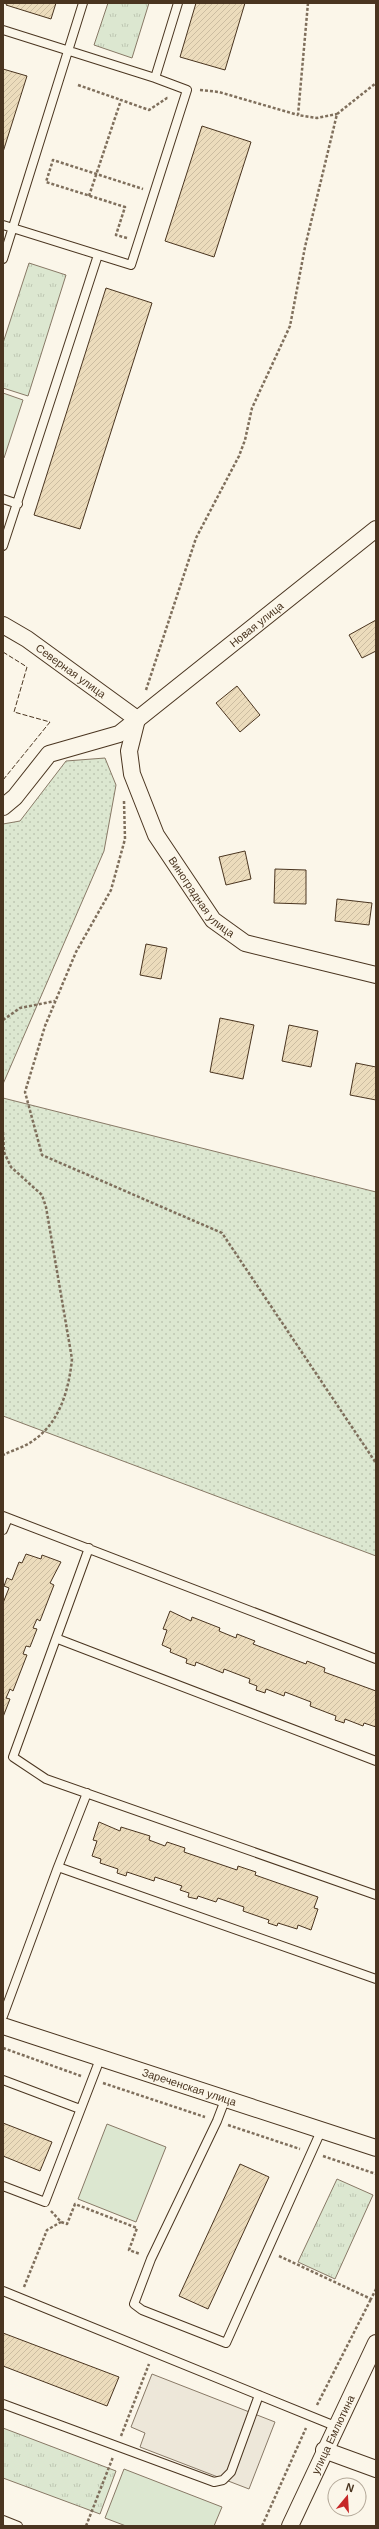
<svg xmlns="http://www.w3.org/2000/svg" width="379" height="2529" font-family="Arial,sans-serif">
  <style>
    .grass { fill: url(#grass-dots); stroke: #887966 }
    .park { fill: url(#park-tufts); stroke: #887966 }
    .pitch { fill: #dce7d0; stroke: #887966 }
    .parking { fill: #ede7d9; stroke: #887966 }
    .building { fill: url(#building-hatch); stroke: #4a3520 }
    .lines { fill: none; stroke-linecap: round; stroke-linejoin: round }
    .lane-casing { stroke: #4a3520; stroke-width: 10 }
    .street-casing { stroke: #4a3520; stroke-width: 18 }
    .path { stroke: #7f6f5c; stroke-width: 2.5; stroke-dasharray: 3 2; stroke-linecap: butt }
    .lane { stroke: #fbf6e9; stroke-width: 8 }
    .street { stroke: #fbf6e9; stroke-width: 16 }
    .fence { stroke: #4a3520; stroke-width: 1; stroke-dasharray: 5 2; stroke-linecap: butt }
    .labels { text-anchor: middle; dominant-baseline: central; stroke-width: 3; stroke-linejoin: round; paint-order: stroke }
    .street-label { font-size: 11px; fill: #4a3520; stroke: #fbf6e9 }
  </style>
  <defs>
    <pattern id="grass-dots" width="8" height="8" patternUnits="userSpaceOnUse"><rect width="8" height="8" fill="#dce7d0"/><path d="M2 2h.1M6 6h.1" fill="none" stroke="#bec7b2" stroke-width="1.8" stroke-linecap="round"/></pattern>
    <pattern id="park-tufts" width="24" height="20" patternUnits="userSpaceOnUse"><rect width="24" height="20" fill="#dce7d0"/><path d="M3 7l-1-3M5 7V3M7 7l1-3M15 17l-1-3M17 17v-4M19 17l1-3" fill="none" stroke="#bec7b2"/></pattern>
    <pattern id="building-hatch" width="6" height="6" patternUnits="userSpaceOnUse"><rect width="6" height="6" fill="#ecdcbc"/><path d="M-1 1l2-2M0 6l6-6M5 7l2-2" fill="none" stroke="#ccbda1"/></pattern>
  </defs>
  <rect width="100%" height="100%" fill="#fbf6e9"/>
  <path class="grass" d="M 105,758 L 116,785 L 104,851 L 3,1084 L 3,824 L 20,821 L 66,761 Z
    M 3,1098 L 376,1192 L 376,1556 L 3,1416 Z"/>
  <path class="park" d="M 108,3 L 149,3 L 132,58 L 94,45 Z
    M 29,263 L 66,275 L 28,396 L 3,388 L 3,343 Z
    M 337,2179 L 373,2195 L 335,2279 L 298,2262 Z
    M 3,2428 L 116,2471 L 100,2514 L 3,2478 Z"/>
  <path class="pitch" d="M 3,393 L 23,400 L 4,458 L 3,457 Z
    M 107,2124 L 166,2147 L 136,2222 L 78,2199 Z
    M 124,2469 L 222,2507 L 214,2526 L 126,2526 L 105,2518 Z"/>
  <path class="parking" d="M 152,2374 L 275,2422 L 249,2489 L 140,2447 L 145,2433 L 131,2427 Z"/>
  <path class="building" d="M 7,3 L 56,3 L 51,19 L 6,5 Z
    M 196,3 L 245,3 L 225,70 L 180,57 Z
    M 3,69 L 27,76 L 3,152 Z
    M 202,126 L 251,142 L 214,257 L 165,241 Z
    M 106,288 L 152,303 L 80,529 L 34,515 Z
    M 376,620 L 376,651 L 362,658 L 349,635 Z
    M 237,686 L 260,715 L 240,732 L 216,703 Z
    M 245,851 L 251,879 L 226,885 L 219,857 Z
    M 275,869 L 306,870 L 306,904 L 274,903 Z
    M 337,899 L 372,903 L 369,925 L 335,921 Z
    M 146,944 L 167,948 L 161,979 L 140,975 Z
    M 220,1018 L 254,1025 L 243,1079 L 210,1072 Z
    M 289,1025 L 318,1031 L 311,1067 L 282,1061 Z
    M 356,1063 L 376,1067 L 376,1100 L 350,1095 Z
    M 26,1554 L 41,1559 L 42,1555 L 61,1562 L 50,1583 L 54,1585 L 40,1621 L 37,1619 L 33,1628 L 37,1629 L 30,1647 L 26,1646 L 23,1654 L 27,1655 L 13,1691 L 10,1689 L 6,1698 L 10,1699 L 3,1717 L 3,1603 L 9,1588 L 4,1586 L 7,1578 L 12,1580 L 19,1562 L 22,1563 Z
    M 170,1611 L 191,1621 L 192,1617 L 220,1628 L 219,1631 L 236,1638 L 237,1634 L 255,1641 L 253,1644 L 306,1664 L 307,1661 L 325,1668 L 324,1672 L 376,1691 L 376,1727 L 364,1723 L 363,1726 L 345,1719 L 344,1723 L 335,1720 L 336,1716 L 310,1706 L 311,1702 L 285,1692 L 284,1696 L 266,1689 L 265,1693 L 256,1690 L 257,1686 L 249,1683 L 250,1679 L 224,1669 L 223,1673 L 196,1662 L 195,1666 L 186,1663 L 187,1659 L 170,1652 L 171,1649 L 162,1645 L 167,1630 L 163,1629 Z
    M 99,1822 L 120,1831 L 121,1827 L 150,1836 L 149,1840 L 165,1846 L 167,1842 L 185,1848 L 184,1852 L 237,1870 L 238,1866 L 256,1872 L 255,1875 L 318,1897 L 314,1908 L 318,1909 L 311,1930 L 298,1925 L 297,1929 L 278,1923 L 277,1926 L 268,1923 L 269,1920 L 243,1911 L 244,1907 L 218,1898 L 216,1902 L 198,1896 L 197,1899 L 188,1897 L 189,1893 L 180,1890 L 182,1886 L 155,1877 L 154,1881 L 127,1872 L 126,1876 L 117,1873 L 118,1869 L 100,1863 L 101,1859 L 92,1856 L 97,1841 L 93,1840 Z
    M 3,2123 L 52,2142 L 40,2171 L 3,2156 Z
    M 240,2164 L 269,2177 L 208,2309 L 179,2296 Z
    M 3,2333 L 119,2377 L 107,2406 L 3,2366 Z"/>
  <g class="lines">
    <g class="lane-casing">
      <path id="lane" d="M 3,30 L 155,78
        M 3,225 L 131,265 L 187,90 L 155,78 L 178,3
        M 3,259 L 83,3
        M 3,499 L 18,504
        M 3,546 L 98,255
        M 3,1516 L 376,1659
        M 3,1530 L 8,1518
        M 89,1548 L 13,1757 L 46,1779 L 376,1895
        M 58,1639 L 376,1761
        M 58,1867 L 87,1793
        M 3,2016 L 58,1867 L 376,1979
        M 3,2080 L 80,2109
        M 225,2100 L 217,2121 L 151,2259 L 134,2304 L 142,2310 L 226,2343 L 321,2131
        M 3,2186 L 45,2202 L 100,2059
        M 3,2291 L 335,2426
        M 3,2404 L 214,2482 L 223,2480 L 231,2472 L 259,2395
        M 3,2520 L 18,2526"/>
    </g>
    <g class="street-casing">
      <g id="street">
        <path id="s1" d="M 3,625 L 27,639 L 137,719"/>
        <path id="s2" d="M 137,719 L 129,751 L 132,774 L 156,835 L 213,920 L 245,943 L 376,975"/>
        <path id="s3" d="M 3,807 L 15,797 L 49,754 L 119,734 L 376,529"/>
        <path id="s4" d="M 3,2026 L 376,2148"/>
        <path d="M 324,2450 L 376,2469"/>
        <path id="s5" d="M 290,2526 L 376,2343"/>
      </g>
    </g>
    <path class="path" d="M 308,3 L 298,115 L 317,118 L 337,114
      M 78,85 L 121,100
      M 200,90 L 219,92 L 298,115
      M 89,196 L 121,100 L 149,110 L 167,98 L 169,98
      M 127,238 L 116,235 L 125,207 L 46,182 L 53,160 L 143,189
      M 146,690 L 196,538 L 239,456 L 245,440 L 252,408 L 290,326 L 305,247 L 337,114 L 376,83
      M 124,801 L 125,839 L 111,890 L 76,952 L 45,1026 L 25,1092 L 42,1155 L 222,1233 L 376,1463
      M 3,1020 L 20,1008 L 55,1001
      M 3,1132 L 4,1152 L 11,1167 L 42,1195 L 46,1207 L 72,1359 C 69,1389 60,1422 34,1440 C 25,1447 13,1450 3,1455
      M 3,2048 L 81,2076
      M 103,2083 L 205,2117
      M 228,2125 L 300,2149
      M 323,2156 L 376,2174
      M 51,2211 L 61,2222 L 67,2224 L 75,2204 L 137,2228 L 129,2250 L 140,2254
      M 279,2256 L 371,2299 L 376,2289
      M 24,2287 L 47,2230 L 61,2222
      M 317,2405 L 371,2299
      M 121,2436 L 149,2364
      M 86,2526 L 113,2457
      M 262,2526 L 306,2428"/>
    <use href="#lane" class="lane"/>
    <use href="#street" class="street"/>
    <path class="fence" d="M 3,652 L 27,667 L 14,712 L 50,722 L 3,780"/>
  </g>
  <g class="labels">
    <g class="street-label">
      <text stroke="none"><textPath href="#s3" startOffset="319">Новая улица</textPath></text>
      <text stroke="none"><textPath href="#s1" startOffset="82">Северная улица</textPath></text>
      <text stroke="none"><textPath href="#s2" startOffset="199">Виноградная улица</textPath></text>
      <text stroke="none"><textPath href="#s4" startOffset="196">Зареченская улица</textPath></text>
      <text stroke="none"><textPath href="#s5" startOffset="101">улица Емлютина</textPath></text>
    </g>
  </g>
  <rect width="379" height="2529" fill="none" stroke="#4a3520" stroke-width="8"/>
  <g transform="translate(347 2497) rotate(18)"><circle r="19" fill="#fbf6e9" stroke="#b4a999"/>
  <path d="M0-3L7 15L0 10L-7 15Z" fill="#c62828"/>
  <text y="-6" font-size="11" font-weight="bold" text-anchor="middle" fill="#4a3520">N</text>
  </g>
</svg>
